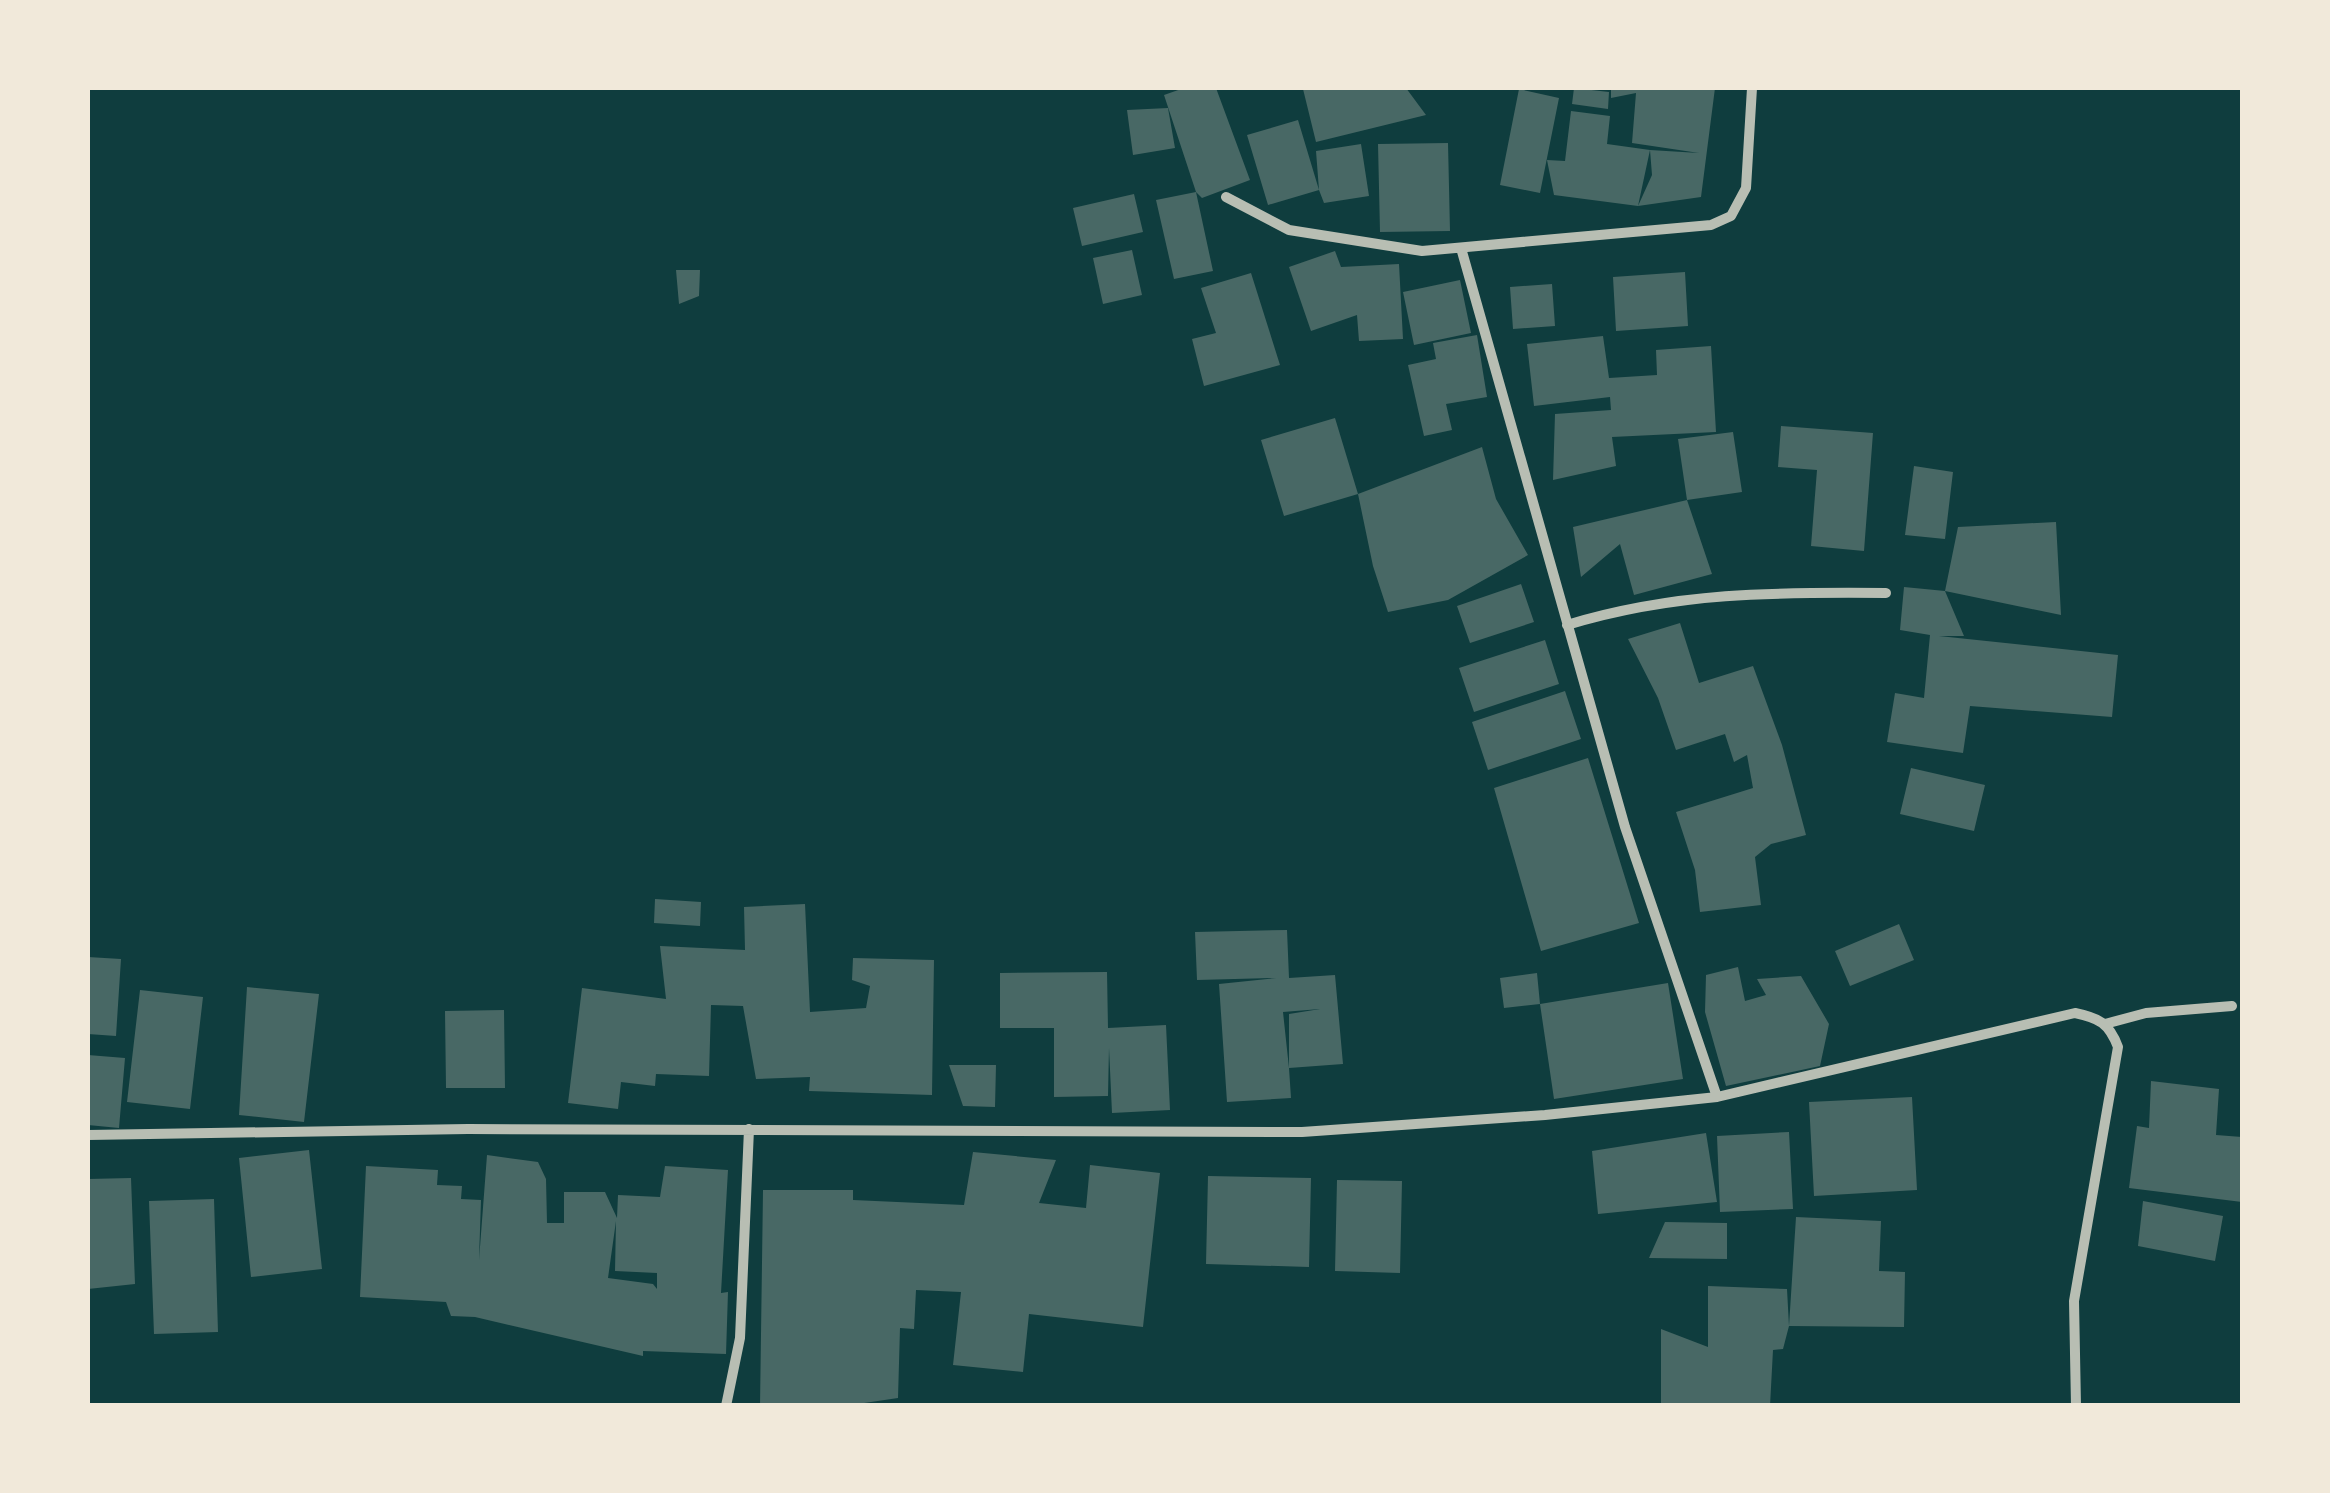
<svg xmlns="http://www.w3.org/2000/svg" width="2330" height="1493" font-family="Spectral,serif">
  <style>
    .building { fill: #486865; fill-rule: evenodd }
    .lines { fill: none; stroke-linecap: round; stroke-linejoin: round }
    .minor { stroke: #b8beb3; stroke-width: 10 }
  </style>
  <rect width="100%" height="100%" fill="#0f3d3e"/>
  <path class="building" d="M 1184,88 L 1216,88 L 1250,180 L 1202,198 L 1196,192 L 1164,95 Z
    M 1311,88 L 1406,88 L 1426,115 L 1316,142 L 1303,89 Z
    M 1574,88 L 1609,92 L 1608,109 L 1572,104 Z
    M 1611,88 L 1715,88 L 1701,197 L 1638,206 L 1554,195 L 1547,160 L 1565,161 L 1571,111 L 1610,116 L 1607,144 L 1650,150 L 1638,206 L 1652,175 L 1650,150 L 1699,153 L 1632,143 L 1636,93 L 1611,98 Z
    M 1519,89 L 1559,98 L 1540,193 L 1500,185 Z
    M 1168,108 L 1175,148 L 1133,155 L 1127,110 Z
    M 1298,120 L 1319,190 L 1316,151 L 1361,144 L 1369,196 L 1324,203 L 1319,190 L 1268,205 L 1247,135 Z
    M 1448,143 L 1450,231 L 1380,232 L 1378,144 Z
    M 1196,192 L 1213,271 L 1174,279 L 1156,200 Z
    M 1134,194 L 1143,232 L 1082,246 L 1073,208 Z
    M 1132,250 L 1142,295 L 1103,304 L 1093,258 Z
    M 1335,251 L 1341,267 L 1399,264 L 1403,339 L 1359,341 L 1357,315 L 1311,331 L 1289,267 Z
    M 676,270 L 700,270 L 699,296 L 679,304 Z
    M 1685,272 L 1688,326 L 1616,331 L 1613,277 Z
    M 1251,273 L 1280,365 L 1204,386 L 1192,339 L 1216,333 L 1201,288 Z
    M 1460,280 L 1471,333 L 1414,345 L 1403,292 Z
    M 1552,284 L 1555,326 L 1513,329 L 1510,287 Z
    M 1477,335 L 1487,397 L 1446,404 L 1452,430 L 1424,436 L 1408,365 L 1436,359 L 1433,343 Z
    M 1603,336 L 1609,378 L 1657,375 L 1656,350 L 1711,346 L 1716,432 L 1612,437 L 1616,466 L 1553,480 L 1555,414 L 1611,410 L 1610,397 L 1534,406 L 1527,344 Z
    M 1335,418 L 1358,494 L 1284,516 L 1261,440 Z
    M 1781,426 L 1873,433 L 1864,551 L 1811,546 L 1817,470 L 1778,467 Z
    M 1733,432 L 1742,492 L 1687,500 L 1678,439 Z
    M 1482,447 L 1496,499 L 1528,555 L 1448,600 L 1388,612 L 1373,566 L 1358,494 Z
    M 1914,466 L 1953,472 L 1945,539 L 1905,535 Z
    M 1687,500 L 1712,574 L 1634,595 L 1620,544 L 1581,577 L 1573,527 Z
    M 2056,522 L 2061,615 L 1945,591 L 1958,527 Z
    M 1521,584 L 1534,622 L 1470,643 L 1457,606 Z
    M 1904,587 L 1945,591 L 1964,636 L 1939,636 L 2118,655 L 2112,717 L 1970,706 L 1963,753 L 1887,742 L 1895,693 L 1924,698 L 1930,635 L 1900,630 Z
    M 1680,623 L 1699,683 L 1753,666 L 1782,745 L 1806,835 L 1771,844 L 1755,857 L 1761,905 L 1700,912 L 1695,870 L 1676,812 L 1753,788 L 1747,755 L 1734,762 L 1725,734 L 1676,750 L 1658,698 L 1628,639 Z
    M 1545,640 L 1559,684 L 1474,712 L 1459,668 Z
    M 1565,691 L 1581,739 L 1488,770 L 1472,722 Z
    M 1588,758 L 1639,923 L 1541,951 L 1494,788 Z
    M 1911,768 L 1985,785 L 1974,831 L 1900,814 Z
    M 655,899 L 701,902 L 700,926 L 654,923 Z
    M 805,904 L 810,1012 L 866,1008 L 870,986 L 852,980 L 853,958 L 934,960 L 932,1095 L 809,1091 L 810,1077 L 756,1079 L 743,1006 L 711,1005 L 709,1076 L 656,1074 L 655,1086 L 621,1082 L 618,1109 L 568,1103 L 582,988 L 666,999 L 660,946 L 745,950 L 744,907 Z
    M 1899,924 L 1914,960 L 1850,986 L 1835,951 Z
    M 1287,930 L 1289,978 L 1335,975 L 1343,1064 L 1289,1068 L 1291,1098 L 1227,1102 L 1219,984 L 1276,978 L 1197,980 L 1195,932 ZM 1320,1009 L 1289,1014 L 1289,1068 L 1283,1012 Z
    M 88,957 L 121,959 L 116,1036 L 88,1034 Z
    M 1738,967 L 1745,1001 L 1766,995 L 1757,979 L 1801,976 L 1829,1024 L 1820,1066 L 1726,1086 L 1705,1012 L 1706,975 Z
    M 1107,972 L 1108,1028 L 1166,1025 L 1170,1110 L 1112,1113 L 1109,1048 L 1108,1096 L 1054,1097 L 1054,1028 L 1000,1028 L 1000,973 Z
    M 1537,973 L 1540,1004 L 1504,1008 L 1500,978 Z
    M 1668,983 L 1683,1079 L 1554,1099 L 1540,1004 Z
    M 247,987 L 319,994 L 304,1122 L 239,1115 Z
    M 140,990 L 203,997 L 190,1109 L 127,1102 Z
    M 504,1010 L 505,1088 L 446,1088 L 445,1011 Z
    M 88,1055 L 125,1058 L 119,1128 L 88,1125 Z
    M 949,1065 L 996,1065 L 995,1107 L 963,1106 Z
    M 2151,1081 L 2219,1089 L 2216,1135 L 2242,1137 L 2242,1202 L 2129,1188 L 2137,1126 L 2149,1128 Z
    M 1912,1097 L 1917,1190 L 1814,1196 L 1809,1102 Z
    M 1789,1132 L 1793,1209 L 1720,1212 L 1717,1136 Z
    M 1706,1133 L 1717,1202 L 1598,1214 L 1592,1151 Z
    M 309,1150 L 322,1269 L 251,1277 L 239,1158 Z
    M 973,1152 L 1056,1160 L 1039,1203 L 1086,1208 L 1090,1165 L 1160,1173 L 1143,1327 L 1029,1314 L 1023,1372 L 953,1365 L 961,1292 L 916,1290 L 914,1329 L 900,1328 L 898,1398 L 844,1406 L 760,1406 L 763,1190 L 853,1190 L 853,1200 L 964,1205 Z
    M 487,1155 L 538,1162 L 546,1179 L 547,1223 L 564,1223 L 564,1192 L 605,1192 L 617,1218 L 618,1195 L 660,1197 L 665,1166 L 728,1170 L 721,1293 L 728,1292 L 726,1354 L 643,1351 L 643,1356 L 475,1317 L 451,1316 L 446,1302 L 360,1297 L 366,1166 L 438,1170 L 437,1185 L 462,1186 L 461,1199 L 481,1200 L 479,1260 ZM 616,1221 L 615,1271 L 657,1273 L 657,1289 L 653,1284 L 608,1278 Z
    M 1208,1176 L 1311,1178 L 1309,1267 L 1206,1264 Z
    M 131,1178 L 135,1284 L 88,1289 L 88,1179 Z
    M 1337,1180 L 1402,1181 L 1400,1273 L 1335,1271 Z
    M 214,1199 L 218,1332 L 154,1334 L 149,1201 Z
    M 2143,1201 L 2223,1216 L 2215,1261 L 2138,1246 Z
    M 1796,1217 L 1881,1221 L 1879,1271 L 1905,1272 L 1904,1327 L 1789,1326 Z
    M 1665,1222 L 1727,1223 L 1727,1259 L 1649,1258 Z
    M 1708,1286 L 1787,1289 L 1789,1326 L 1783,1349 L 1773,1350 L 1770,1406 L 1661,1403 L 1661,1329 L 1708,1347 Z"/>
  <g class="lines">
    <path class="minor" d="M 1226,197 L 1289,230 L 1422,251 L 1711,225 L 1731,216 L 1746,188 L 1752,88
      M 1461,248 L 1625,827 L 1717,1097
      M 1567,625 C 1675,592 1775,592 1886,593
      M 2105,1024 L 2146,1013 L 2232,1006
      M 88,1135 L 468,1129 L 1302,1132 L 1545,1115 L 1717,1097 L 2075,1013 C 2099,1018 2109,1023 2118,1047 L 2074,1301 L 2076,1406
      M 726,1406 L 740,1338 L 749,1129"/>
  </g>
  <rect width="2330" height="1493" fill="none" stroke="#f1e9da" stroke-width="180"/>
</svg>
